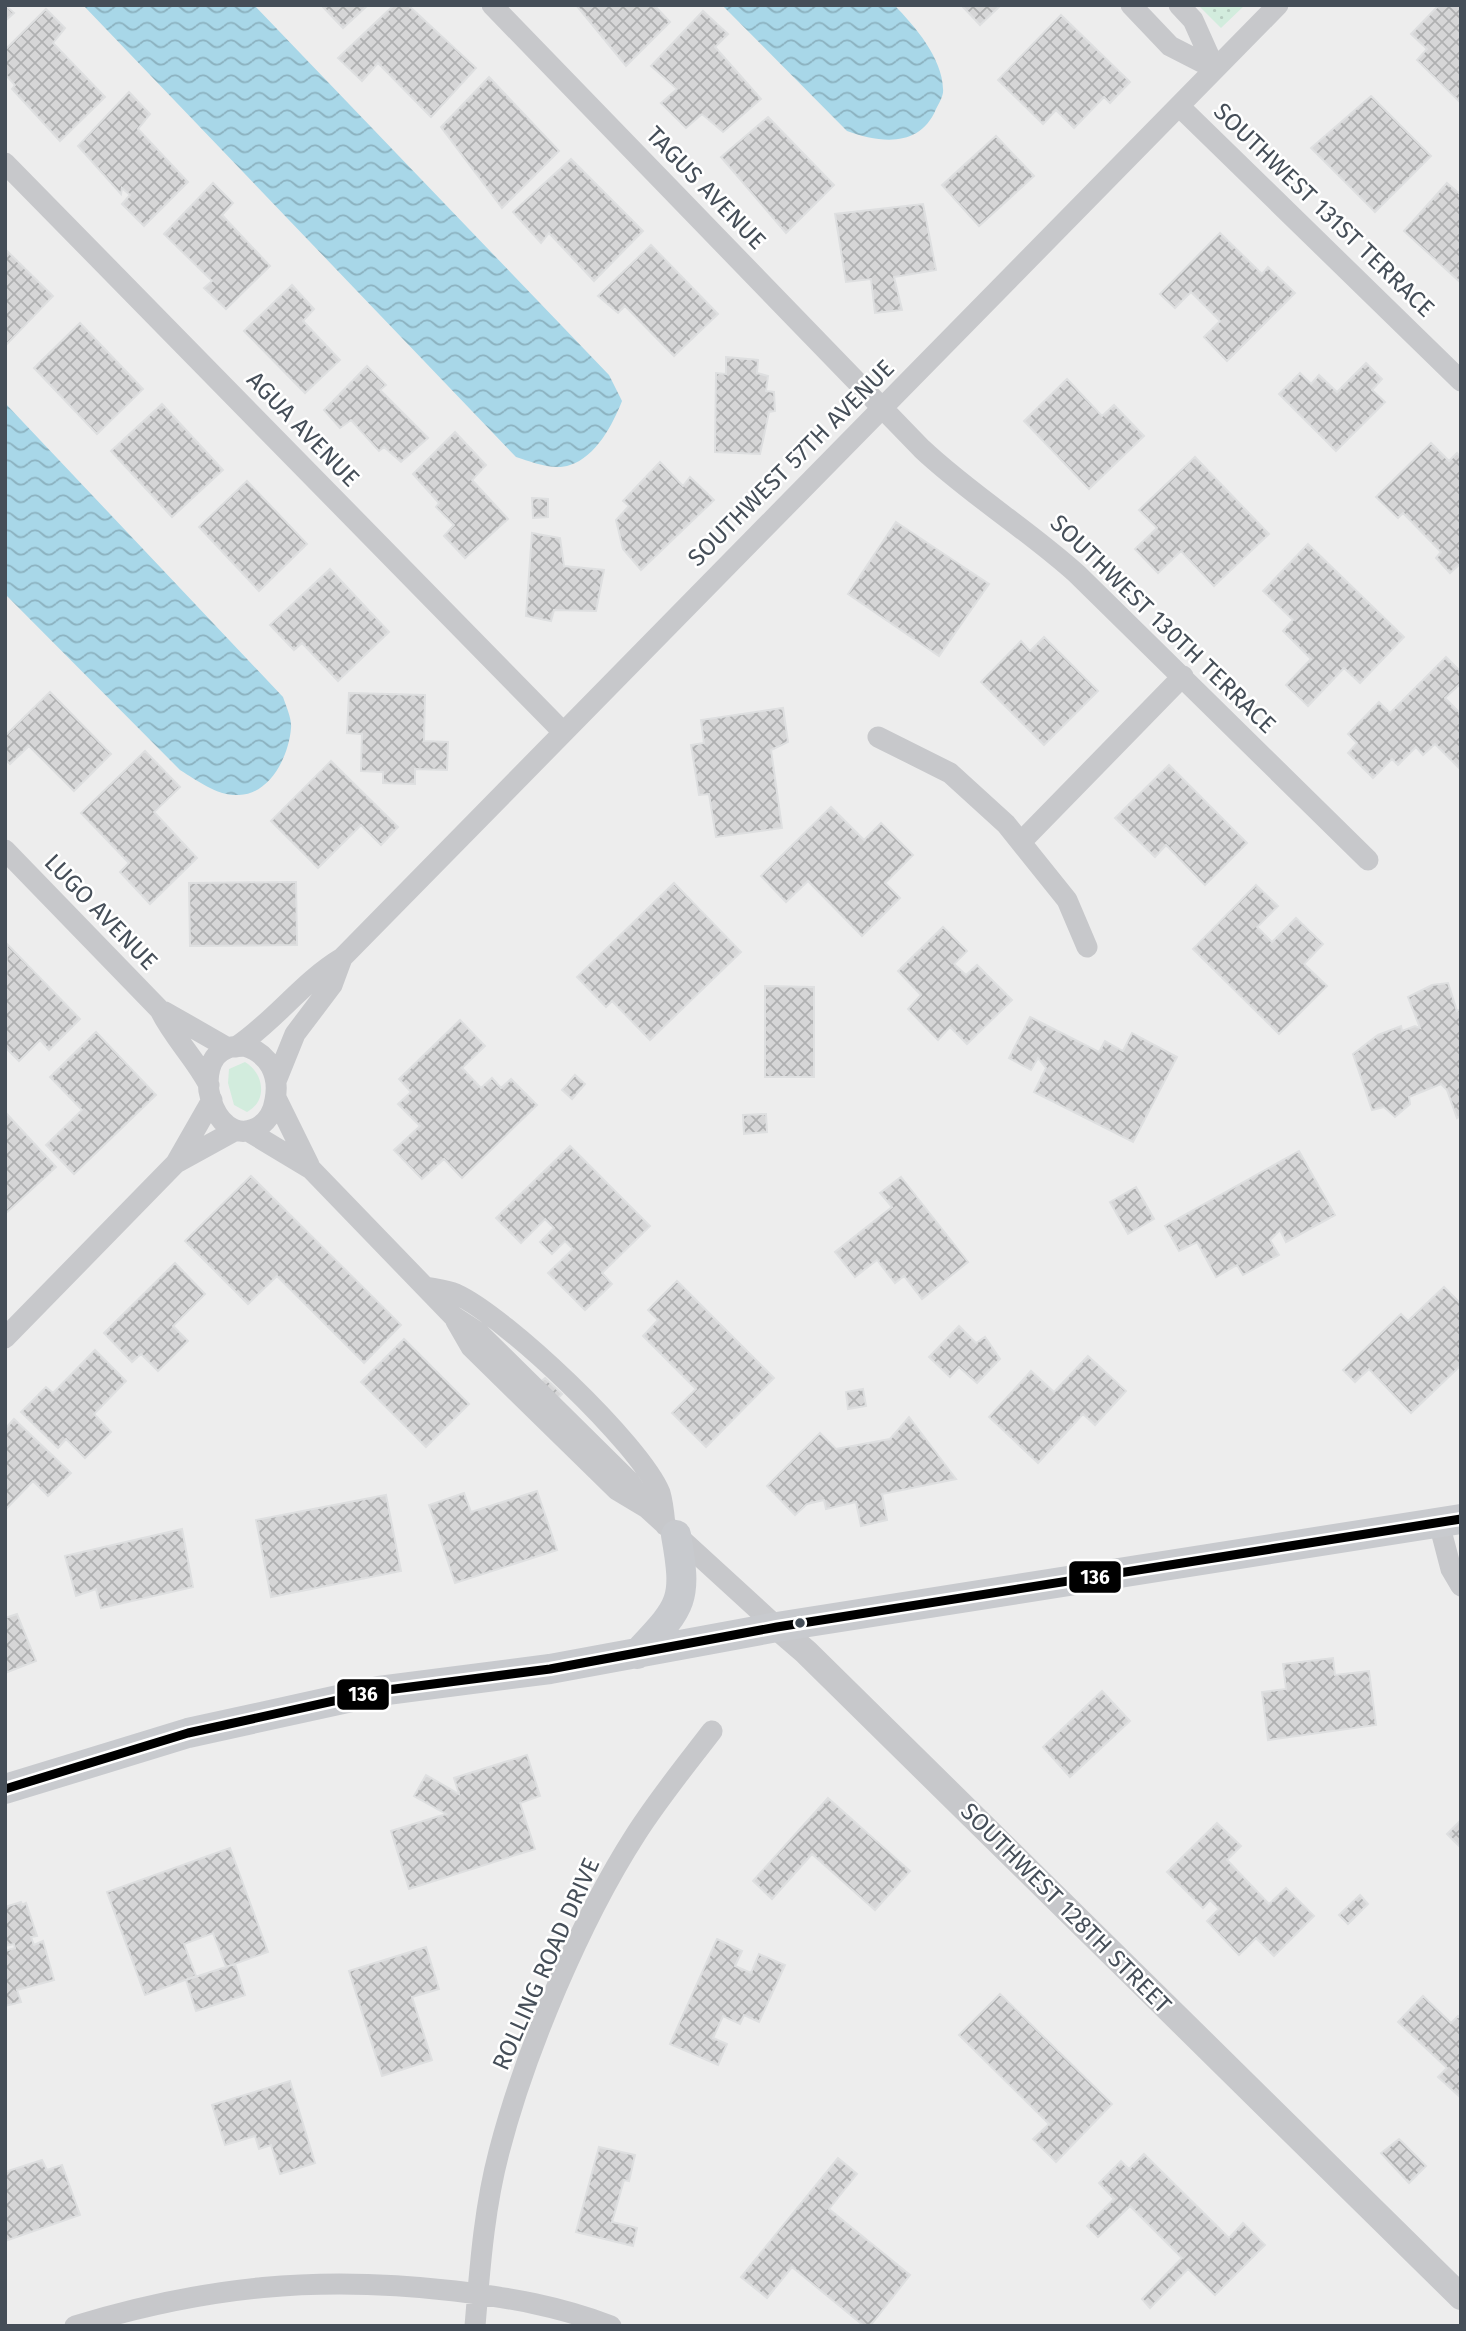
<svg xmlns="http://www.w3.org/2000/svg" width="1466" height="2331" font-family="'Fira Sans',sans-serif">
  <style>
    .grass { fill: #d2ecdd }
    .park { fill: url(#park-dots) }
    .water { fill: url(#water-waves) }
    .building { fill: url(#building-cross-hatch); stroke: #dedfe0; stroke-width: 2 }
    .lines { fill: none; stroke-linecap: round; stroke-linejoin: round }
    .minor { stroke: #c7c8cb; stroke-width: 21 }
    .tertiary { stroke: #c7c8cb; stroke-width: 26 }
    .secondary { stroke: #c8cace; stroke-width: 30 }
    .bus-1-casing { stroke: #fff; stroke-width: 14 }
    .bus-1 { stroke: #000; stroke-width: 9 }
    .bus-dot { fill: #454e58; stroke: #fff; stroke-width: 2.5 }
    .labels { text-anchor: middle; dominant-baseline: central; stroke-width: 5; stroke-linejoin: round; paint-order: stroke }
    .street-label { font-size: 24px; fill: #454e58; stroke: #fff }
    .line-badge { stroke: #fff; stroke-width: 2.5 }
    .badge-label { font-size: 19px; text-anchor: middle; font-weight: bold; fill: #fff }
  </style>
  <defs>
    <pattern id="park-dots" width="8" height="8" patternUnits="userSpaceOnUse" patternTransform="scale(1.75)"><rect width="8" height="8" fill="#d2ecdd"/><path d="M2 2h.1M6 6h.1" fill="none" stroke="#b6ccc0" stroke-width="1.8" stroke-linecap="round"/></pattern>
    <pattern id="water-waves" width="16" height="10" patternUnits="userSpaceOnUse" patternTransform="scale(1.75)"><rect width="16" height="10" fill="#a8d7e8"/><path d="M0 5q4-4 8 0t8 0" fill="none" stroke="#8bb1bf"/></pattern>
    <pattern id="building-cross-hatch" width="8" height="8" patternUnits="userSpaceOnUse" patternTransform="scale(1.75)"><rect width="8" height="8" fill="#d6d6d7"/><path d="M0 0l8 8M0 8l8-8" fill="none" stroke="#afb0b1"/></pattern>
  </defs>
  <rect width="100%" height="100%" fill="#ededed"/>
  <path class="grass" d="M 245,1062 C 264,1073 268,1101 247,1112 L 234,1105 L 228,1083 L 229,1069 Z"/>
  <path class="park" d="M 1198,5 L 1245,5 L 1221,28 Z"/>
  <path class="water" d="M 83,5 L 254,5 L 609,375 L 622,401 C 613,424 596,457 570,465 C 553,471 532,462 516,457 Z
    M 722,5 L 894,5 C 915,26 942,58 943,89 C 944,95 939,103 936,109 C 920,148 880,143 847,131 Z
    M 5,403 L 283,697 C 286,706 292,719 291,728 C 289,755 271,794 239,795 C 217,796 198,781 180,770 L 5,594 Z"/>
  <path class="building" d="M 5,5 L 14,13 L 5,21 Z
    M 321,5 L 368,5 L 343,28 Z
    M 394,5 L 408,5 L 476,68 L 431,117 L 378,63 L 362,81 L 338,58 Z
    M 576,5 L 654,5 L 670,22 L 626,66 Z
    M 965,5 L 1001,5 L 980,25 L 963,7 Z
    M 1439,5 L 1461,5 L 1461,103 L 1417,60 L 1427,49 L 1411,34 Z
    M 46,9 L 65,28 L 53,43 L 105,97 L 60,141 L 12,89 L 15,85 L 5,74 L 5,50 Z
    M 703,11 L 728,34 L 715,47 L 761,99 L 723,132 L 702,114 L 686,128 L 661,103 L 677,89 L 651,66 Z
    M 1061,15 L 1130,82 L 1110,103 L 1104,97 L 1074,128 L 1056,110 L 1043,124 L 998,80 Z
    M 489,77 L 559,151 L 502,208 L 441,127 Z
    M 129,92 L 150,114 L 138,129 L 188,182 L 144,226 L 122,204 L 130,195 L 122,188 L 121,194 L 78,146 Z
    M 1371,96 L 1431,156 L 1375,212 L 1311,148 Z
    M 768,117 L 834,185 L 786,233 L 721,157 Z
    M 996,136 L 1034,176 L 979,226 L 942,185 Z
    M 571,159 L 643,231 L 594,281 L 549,233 L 541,243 L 513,212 Z
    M 213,183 L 233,203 L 222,215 L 270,266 L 226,309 L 204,288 L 212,281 L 164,234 Z
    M 1447,183 L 1461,195 L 1461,283 L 1404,231 Z
    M 923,204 L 936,270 L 894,277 L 902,310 L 875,313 L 871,279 L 846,282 L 835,214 Z
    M 1220,233 L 1262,274 L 1268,267 L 1295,293 L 1227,361 L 1204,337 L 1220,321 L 1191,292 L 1175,308 L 1160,294 Z
    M 651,245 L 718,314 L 674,356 L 625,306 L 618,313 L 598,296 Z
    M 5,249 L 53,296 L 5,346 Z
    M 292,285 L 314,309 L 303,321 L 340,360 L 305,393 L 244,331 Z
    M 80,323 L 143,389 L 97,434 L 34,368 Z
    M 726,357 L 758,360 L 757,373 L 768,376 L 766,391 L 774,392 L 775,411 L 769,412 L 760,454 L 715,452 L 716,373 L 726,374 Z
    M 1366,363 L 1382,379 L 1372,390 L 1385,402 L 1336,451 L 1279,394 L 1300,373 L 1311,384 L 1319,375 L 1337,392 Z
    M 367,366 L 386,385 L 380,390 L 428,438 L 401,462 L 384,447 L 379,451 L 351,420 L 340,428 L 324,410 Z
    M 1067,379 L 1102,416 L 1114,405 L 1144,436 L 1089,489 L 1024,421 Z
    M 162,404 L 223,470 L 172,517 L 111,451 Z
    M 455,432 L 486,465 L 472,480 L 508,519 L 465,558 L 444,536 L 454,525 L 436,507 L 439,503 L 413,474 Z
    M 1431,443 L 1449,461 L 1457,453 L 1461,458 L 1461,563 L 1450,573 L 1436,558 L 1441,552 L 1403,513 L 1398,518 L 1376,497 Z
    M 1195,457 L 1269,534 L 1214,586 L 1181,551 L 1158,573 L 1135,549 L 1157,528 L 1139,510 Z
    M 660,462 L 683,486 L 690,477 L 714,500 L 641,570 L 623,549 L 616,520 L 629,506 L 623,501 Z
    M 247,481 L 307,544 L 259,591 L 199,527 Z
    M 532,498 L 548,499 L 548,517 L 533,518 Z
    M 896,522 L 989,584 L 939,656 L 848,594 Z
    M 532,533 L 560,538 L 564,566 L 604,570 L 596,611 L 554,610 L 551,621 L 526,616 Z
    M 1308,544 L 1404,637 L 1360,683 L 1344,668 L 1308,706 L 1286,685 L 1311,659 L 1283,631 L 1293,620 L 1263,591 Z
    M 330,569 L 389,632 L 338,681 L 302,643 L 294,650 L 270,625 Z
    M 1044,637 L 1098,691 L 1044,745 L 981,682 L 1021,641 L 1030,651 Z
    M 1446,657 L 1461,672 L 1461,683 L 1445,698 L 1461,714 L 1461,770 L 1435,744 L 1423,755 L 1416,747 L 1398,765 L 1392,759 L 1373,778 L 1348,753 L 1357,743 L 1348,734 L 1379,702 L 1390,713 Z
    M 50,692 L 111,754 L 74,791 L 29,746 L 10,764 L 5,759 L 5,736 Z
    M 349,693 L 425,695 L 424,741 L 448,742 L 447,770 L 415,769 L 415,784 L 383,783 L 383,772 L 361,771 L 362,734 L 347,733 Z
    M 783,708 L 788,742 L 771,750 L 782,828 L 716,837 L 709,794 L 699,795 L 691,745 L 704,743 L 701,720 Z
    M 145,751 L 180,787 L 154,812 L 197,858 L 150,904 L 120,872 L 129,863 L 81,813 Z
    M 331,761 L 398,827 L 381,845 L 361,825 L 318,868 L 271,821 Z
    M 1169,765 L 1247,843 L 1205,885 L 1166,845 L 1155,857 L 1115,818 Z
    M 831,807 L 864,840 L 881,823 L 913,855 L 885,883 L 900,898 L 862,936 L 808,881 L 786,902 L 761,876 Z
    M 296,882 L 297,945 L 190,946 L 189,883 Z
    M 674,883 L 741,952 L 650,1040 L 612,1001 L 606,1007 L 577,977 Z
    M 1256,885 L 1278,906 L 1257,927 L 1272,942 L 1296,918 L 1323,944 L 1304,964 L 1327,986 L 1279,1034 L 1193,949 Z
    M 943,927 L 967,951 L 954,964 L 966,975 L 977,965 L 1012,1000 L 967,1044 L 950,1027 L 938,1040 L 908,1009 L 921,995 L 898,971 Z
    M 7,944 L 80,1019 L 49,1050 L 40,1040 L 19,1061 L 5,1047 Z
    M 1448,983 L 1457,1011 L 1461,1009 L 1461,1116 L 1457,1118 L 1447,1090 L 1441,1084 L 1409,1097 L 1410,1104 L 1395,1117 L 1384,1107 L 1372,1110 L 1353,1054 L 1378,1035 L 1401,1026 L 1402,1031 L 1415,1026 L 1420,1028 L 1408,997 L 1432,985 Z
    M 765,986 L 814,987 L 814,1077 L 765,1077 Z
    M 1030,1017 L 1099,1052 L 1105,1041 L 1123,1051 L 1132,1033 L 1177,1057 L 1133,1142 L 1034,1092 L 1046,1068 L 1038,1058 L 1031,1070 L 1009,1058 Z
    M 460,1020 L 485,1046 L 462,1068 L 481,1088 L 492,1078 L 501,1088 L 511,1079 L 537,1105 L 462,1178 L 444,1159 L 422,1179 L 394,1150 L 420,1126 L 398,1104 L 411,1092 L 399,1079 Z
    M 96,1032 L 156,1095 L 74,1174 L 46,1145 L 82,1110 L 50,1077 Z
    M 575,1075 L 585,1084 L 572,1099 L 562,1090 Z
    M 5,1112 L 56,1167 L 5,1214 Z
    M 766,1114 L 767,1132 L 744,1134 L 743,1115 Z
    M 570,1146 L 650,1226 L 602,1273 L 612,1284 L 585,1310 L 548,1273 L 573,1249 L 565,1241 L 552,1254 L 540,1242 L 554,1228 L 545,1219 L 521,1243 L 496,1218 Z
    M 1299,1151 L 1335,1215 L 1286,1242 L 1280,1230 L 1270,1240 L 1279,1255 L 1243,1275 L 1237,1265 L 1216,1277 L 1197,1242 L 1179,1251 L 1165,1226 Z
    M 251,1176 L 401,1325 L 364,1363 L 277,1276 L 248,1304 L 185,1241 Z
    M 901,1177 L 968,1262 L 922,1299 L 904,1276 L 895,1283 L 877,1260 L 855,1277 L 835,1252 L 892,1207 L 880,1193 Z
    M 1136,1187 L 1154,1219 L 1128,1234 L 1110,1202 Z
    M 175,1263 L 205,1294 L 173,1326 L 188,1341 L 158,1371 L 141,1354 L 132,1362 L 104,1333 Z
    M 677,1281 L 774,1378 L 706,1447 L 672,1413 L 696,1389 L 643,1336 L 658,1320 L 648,1310 Z
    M 1444,1287 L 1461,1304 L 1461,1365 L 1411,1413 L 1369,1369 L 1355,1382 L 1343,1370 L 1401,1314 L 1408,1321 Z
    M 959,1326 L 976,1343 L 985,1337 L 1000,1359 L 977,1383 L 959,1367 L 950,1377 L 929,1357 Z
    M 404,1339 L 469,1404 L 426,1447 L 361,1382 Z
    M 95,1350 L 126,1381 L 94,1414 L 111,1432 L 85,1458 L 66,1439 L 58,1448 L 21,1412 L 46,1387 L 53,1393 Z
    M 1088,1356 L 1126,1391 L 1095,1425 L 1083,1414 L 1038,1463 L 989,1417 L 1031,1371 L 1054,1392 Z
    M 545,1378 L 562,1394 L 555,1401 L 538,1384 Z
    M 863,1389 L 866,1406 L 848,1409 L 846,1392 Z
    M 909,1417 L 956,1479 L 882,1494 L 887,1520 L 861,1526 L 856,1502 L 826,1509 L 824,1500 L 807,1504 L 795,1515 L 767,1486 L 820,1433 L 836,1449 L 890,1439 Z
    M 14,1419 L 71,1473 L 48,1496 L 33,1481 L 5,1510 L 5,1429 Z
    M 537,1491 L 557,1550 L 455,1583 L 429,1505 L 464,1493 L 471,1512 Z
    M 386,1495 L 401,1571 L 271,1597 L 256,1520 Z
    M 182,1529 L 193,1587 L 101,1608 L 96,1589 L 76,1596 L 65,1556 Z
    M 17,1614 L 36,1661 L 5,1673 L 5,1618 Z
    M 1333,1658 L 1335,1675 L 1369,1671 L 1376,1725 L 1268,1740 L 1262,1692 L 1286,1689 L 1283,1664 Z
    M 1102,1691 L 1130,1721 L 1070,1777 L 1043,1747 Z
    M 527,1755 L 540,1796 L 520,1803 L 535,1849 L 409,1889 L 391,1831 L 446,1814 L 414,1796 L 426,1775 L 459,1794 L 454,1778 Z
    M 828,1798 L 910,1871 L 875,1910 L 812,1854 L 772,1899 L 753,1881 Z
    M 1461,1820 L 1461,1848 L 1447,1834 Z
    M 1217,1823 L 1241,1846 L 1227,1860 L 1269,1904 L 1286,1888 L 1314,1916 L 1274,1956 L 1256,1938 L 1239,1955 L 1207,1921 L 1219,1909 L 1210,1900 L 1203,1908 L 1167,1872 Z
    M 230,1848 L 268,1952 L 226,1967 L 213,1933 L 184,1944 L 196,1976 L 145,1995 L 107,1892 Z
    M 1360,1895 L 1368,1904 L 1348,1924 L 1339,1915 Z
    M 21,1902 L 22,1905 L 26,1903 L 37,1936 L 31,1937 L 34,1945 L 43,1941 L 54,1980 L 17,1990 L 21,2002 L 5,2006 L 5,1951 L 15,1948 L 14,1944 L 5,1946 L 5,1907 Z
    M 717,1939 L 742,1951 L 735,1966 L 751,1973 L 759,1954 L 785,1965 L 759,2022 L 744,2015 L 740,2024 L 723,2016 L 713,2038 L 727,2044 L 718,2065 L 670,2044 Z
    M 426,1947 L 439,1989 L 412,1997 L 432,2060 L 382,2076 L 349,1971 Z
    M 235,1964 L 245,1995 L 196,2011 L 186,1980 Z
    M 1000,1994 L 1112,2104 L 1056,2162 L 1033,2139 L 1049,2124 L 959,2035 Z
    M 1423,1996 L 1451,2023 L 1458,2016 L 1461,2019 L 1461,2098 L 1438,2077 L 1447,2068 L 1398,2022 Z
    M 290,2081 L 315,2163 L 280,2174 L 271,2145 L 259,2149 L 255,2136 L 225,2145 L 212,2105 Z
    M 1399,2139 L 1426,2166 L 1409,2183 L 1381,2153 Z
    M 599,2147 L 635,2155 L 629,2181 L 624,2180 L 612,2222 L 637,2228 L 633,2246 L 576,2232 Z
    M 1144,2154 L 1229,2238 L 1243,2223 L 1265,2245 L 1215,2295 L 1188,2269 L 1150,2308 L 1142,2299 L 1182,2258 L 1130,2206 L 1098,2237 L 1087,2226 L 1114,2199 L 1099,2183 L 1121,2161 L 1129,2169 Z
    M 838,2158 L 857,2174 L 829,2209 L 910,2275 L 870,2326 L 864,2326 L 792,2267 L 767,2298 L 741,2277 Z
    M 42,2160 L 47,2170 L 62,2165 L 80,2215 L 5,2241 L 5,2172 Z"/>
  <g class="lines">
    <path class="minor" d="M 492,5 L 922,449 C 971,495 1027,529 1077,574 L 1368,860
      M 1131,5 L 1170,46 L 1215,69
      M 1179,5 L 1193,20 L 1215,69
      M 1180,107 L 1461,381
      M 5,163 L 562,731
      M 878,737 L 950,773 L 1006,824 L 1067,900 L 1087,947
      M 1022,841 L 1183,676
      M 5,850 L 160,1010 C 173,1037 195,1058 209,1085
      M 165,1012 L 228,1048
      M 244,1046 C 269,1053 280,1075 275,1100 C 273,1113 266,1124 254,1129 C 213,1146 189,1061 228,1048 C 232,1046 239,1047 244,1046 Z
      M 236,1047 C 275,1021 302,982 342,958 L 1278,5
      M 276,1081 L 295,1034 L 332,985 L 342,958
      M 276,1098 L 309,1165
      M 248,1131 L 311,1169 L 453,1316 L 479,1333 L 628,1480 L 647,1508
      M 176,1163 L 212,1100
      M 425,1287 C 435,1289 446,1290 456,1294 C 505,1316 640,1444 660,1493 C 663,1503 664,1515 665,1525
      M 456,1321 L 471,1347 L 617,1490 L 647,1508 L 777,1627
      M 5,1338 L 176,1163 L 236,1130
      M 1439,1523 L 1451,1569 L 1461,1586
      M 75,2326 C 207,2286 318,2275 455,2291 C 511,2298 558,2306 611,2326
      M 475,2326 C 480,2267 484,2209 499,2152 C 525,2052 580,1921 636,1834 C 659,1798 686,1765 712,1731"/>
    <path class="tertiary" d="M 777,1627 L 806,1652 L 1461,2297"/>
    <path class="secondary" d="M 637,1654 C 682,1606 688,1602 676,1535
      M 5,1789 L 188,1733 L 379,1691 L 550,1669 L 777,1627 L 1461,1519"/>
    <g class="bus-1-casing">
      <path id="bus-1" d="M 5,1789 L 188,1733 L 379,1691 L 550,1669 L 777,1627 L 1461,1519"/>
    </g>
    <use href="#bus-1" class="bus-1"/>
  </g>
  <circle class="bus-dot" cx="800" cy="1623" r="6"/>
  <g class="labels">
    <g class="street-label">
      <text transform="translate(706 188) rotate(46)">TAGUS AVENUE</text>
      <text transform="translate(1324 210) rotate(44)">SOUTHWEST 131ST TERRACE</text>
      <text transform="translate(303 429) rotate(46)">AGUA AVENUE</text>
      <text transform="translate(791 463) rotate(-45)">SOUTHWEST 57TH AVENUE</text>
      <text transform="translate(1163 624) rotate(44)">SOUTHWEST 130TH TERRACE</text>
      <text transform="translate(101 912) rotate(46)">LUGO AVENUE</text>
      <text transform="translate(1066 1908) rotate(45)">SOUTHWEST 128TH STREET</text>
      <text transform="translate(546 1964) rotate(-66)">ROLLING ROAD DRIVE</text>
    </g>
  </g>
  <g class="line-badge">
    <rect x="1068" y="1560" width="54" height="34" rx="7" fill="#000"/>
    <rect x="336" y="1678" width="54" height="33" rx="7" fill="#000"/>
  </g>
  <g class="badge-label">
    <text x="1095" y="1584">136</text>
    <text x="363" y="1701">136</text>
  </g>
  <rect width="1466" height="2331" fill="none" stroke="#454e58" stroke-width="14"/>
</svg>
